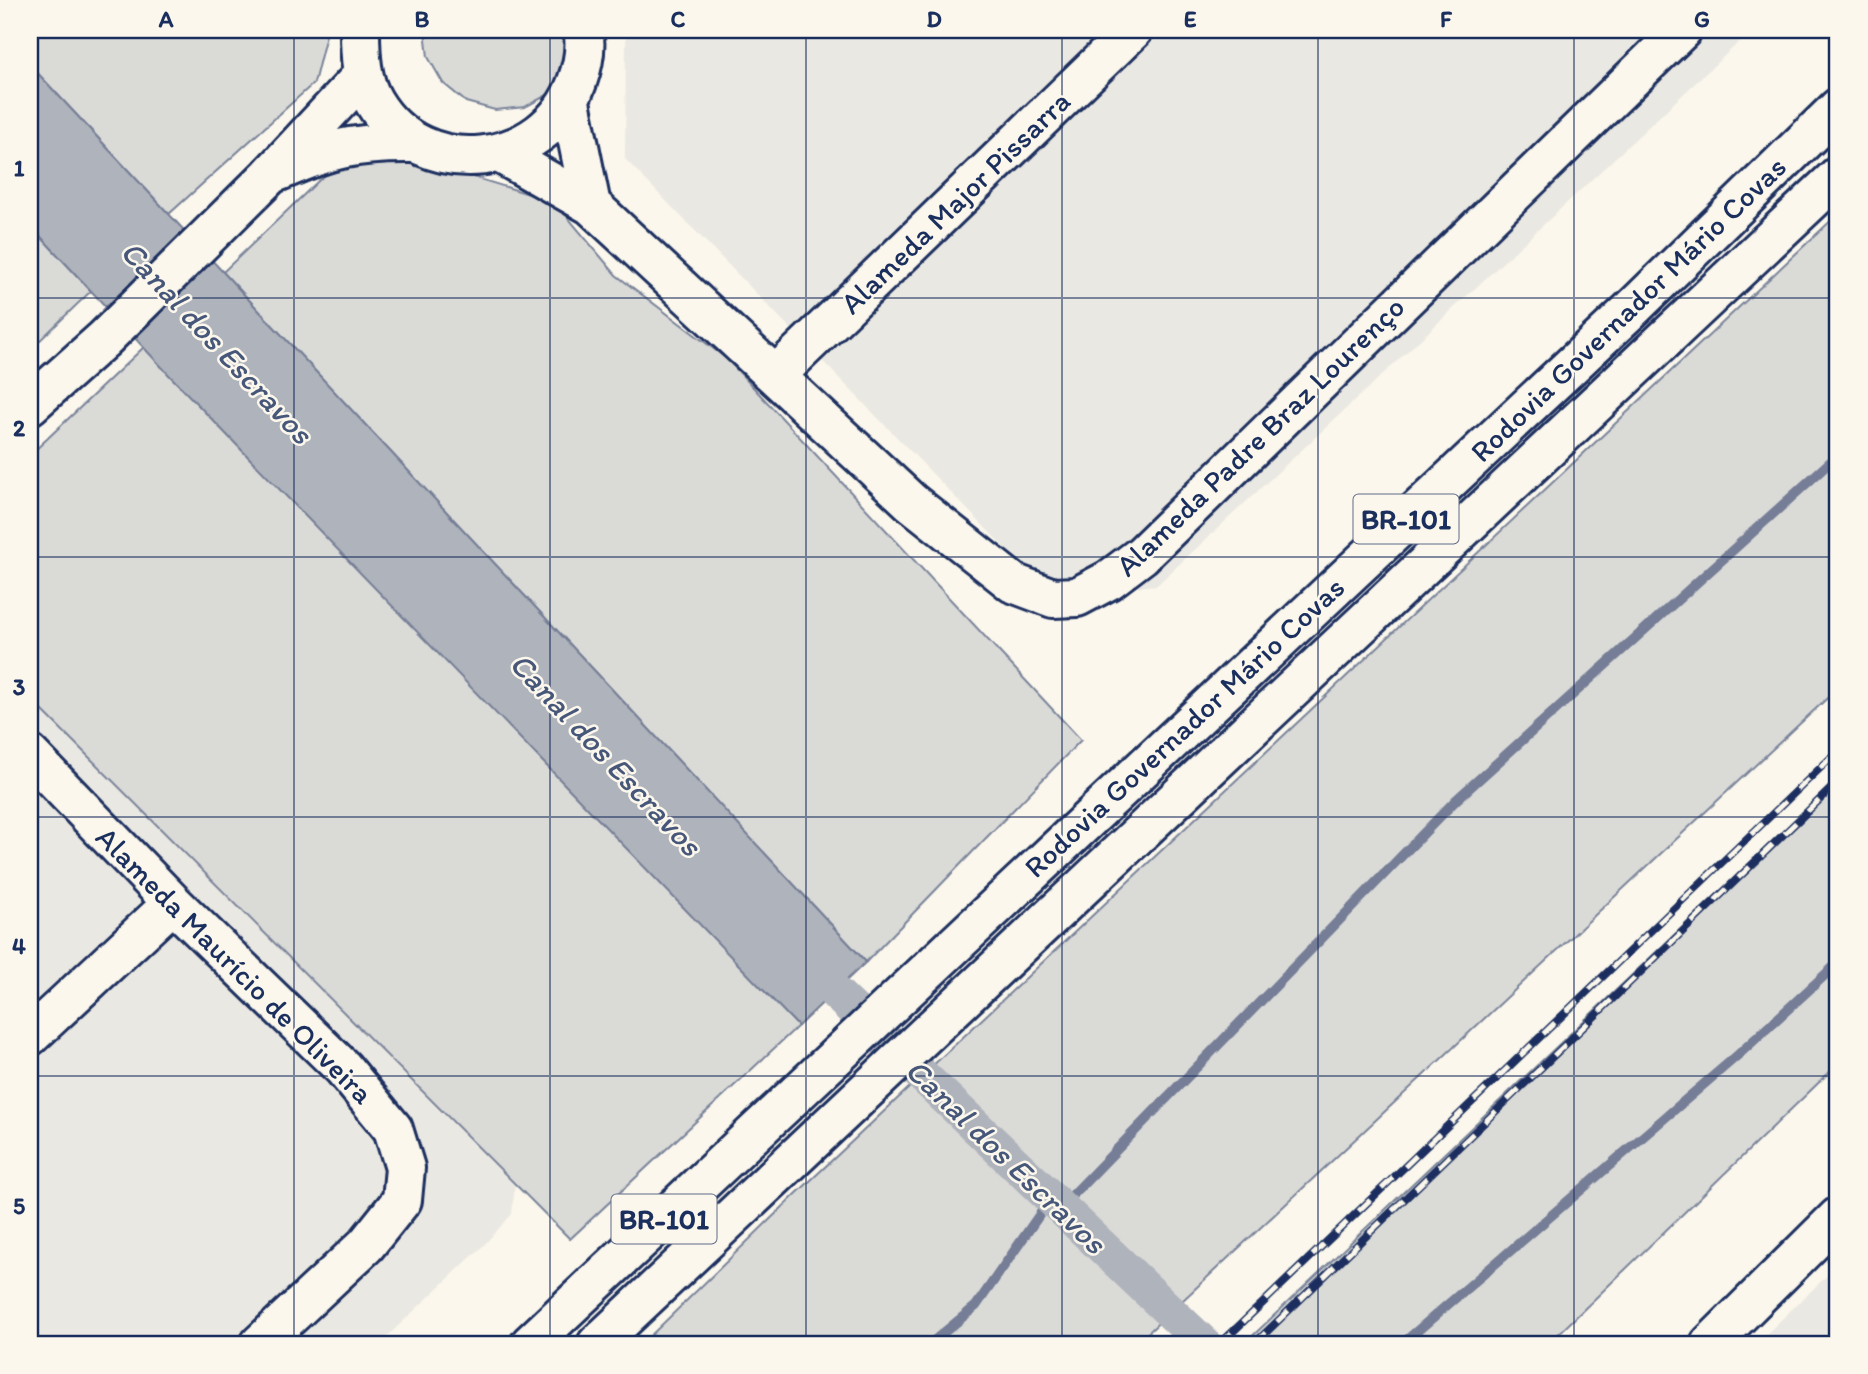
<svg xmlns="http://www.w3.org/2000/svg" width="1868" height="1374" font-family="Itim,sans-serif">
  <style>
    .built { fill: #eae8e2 }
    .green { fill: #dadad7; stroke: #7a849a; stroke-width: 2 }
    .water { fill: #afb3bb; stroke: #747e96; stroke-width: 2 }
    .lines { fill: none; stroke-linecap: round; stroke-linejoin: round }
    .stream { stroke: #747e96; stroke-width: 10 }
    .canal { stroke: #afb3bb; stroke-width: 35 }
    .minor-casing { stroke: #1b2f5e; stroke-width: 44 }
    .major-casing { stroke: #1b2f5e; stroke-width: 44 }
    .minor { stroke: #fbf7ec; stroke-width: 38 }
    .major { stroke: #fbf7ec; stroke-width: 38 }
    .rail-casing { stroke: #1b2f5e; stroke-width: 8 }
    .rail { stroke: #fbf7ec; stroke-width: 5; stroke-dasharray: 16; stroke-linecap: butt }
    .grid { fill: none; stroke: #1b2f5e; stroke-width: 2; stroke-opacity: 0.55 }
    .labels { text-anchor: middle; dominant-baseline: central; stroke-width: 5; stroke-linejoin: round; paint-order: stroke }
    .shield { fill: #fbf7ec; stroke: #5e6b89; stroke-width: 2 }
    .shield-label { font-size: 28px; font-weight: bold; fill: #1b2f5e }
    .street-label { font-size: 30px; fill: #1b2f5e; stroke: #fbf7ec }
    .water-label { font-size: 32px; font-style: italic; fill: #47577a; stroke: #fbf7ec }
    .neatline { fill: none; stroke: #1b2f5e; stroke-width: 2.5 }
    .grid-label { font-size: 23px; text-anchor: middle; font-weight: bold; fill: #1b2f5e }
  </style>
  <rect width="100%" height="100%" fill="#fbf7ec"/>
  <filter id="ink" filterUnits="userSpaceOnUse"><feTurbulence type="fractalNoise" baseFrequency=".0143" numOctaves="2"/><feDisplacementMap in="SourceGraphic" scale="14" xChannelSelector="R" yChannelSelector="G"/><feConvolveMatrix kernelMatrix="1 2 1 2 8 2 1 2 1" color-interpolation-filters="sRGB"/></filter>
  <g filter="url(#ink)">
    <path class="built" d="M 626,30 L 1752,30 L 1157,585 L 1051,595 L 625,159 Z
      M 30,632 L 520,1131 L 512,1214 L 484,1245 L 379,1344 L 30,1344 Z
      M 1838,1265 L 1838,1344 L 1756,1344 Z"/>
    <path class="green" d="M 30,30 L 323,30 L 326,35 L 314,83 L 169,214 L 30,65 Z
      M 425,30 L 577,30 L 579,41 L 551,93 L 525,107 L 495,110 L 466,102 L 443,83 L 428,57 Z
      M 359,142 L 555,202 L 616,275 L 727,359 L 1081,740 L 866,962 L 223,272 Z
      M 1838,214 L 1838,688 L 1136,1344 L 642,1344 L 793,1197 Z
      M 30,225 L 91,291 L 30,350 Z
      M 144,347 L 798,1026 L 570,1239 L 30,698 L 30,455 Z
      M 1838,779 L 1838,1064 L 1548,1344 L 1244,1344 Z"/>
    <path class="water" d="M 30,65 L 866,962 L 798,1026 L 171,377 L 30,225 Z"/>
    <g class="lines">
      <path class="stream" d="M 1061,1207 L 1456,800 L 1838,455
        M 930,1344 L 976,1306 L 1051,1198
        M 1402,1344 L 1739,1054 L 1838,963"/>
      <path class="canal" d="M 801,960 L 1204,1344"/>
      <g class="minor-casing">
        <path id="minor" d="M 360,30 C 360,54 361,81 374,102 C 423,184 546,169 577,82 C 583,65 587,48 583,30
          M 570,102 L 591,205
          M 501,154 L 591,205 L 911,502 L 1013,583 L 1053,598 L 1077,597 L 1109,580 L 1142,555 L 1682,30
          M 277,172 C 331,148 356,142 415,143
          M 777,374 L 1133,30
          M 30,405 L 104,339 L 269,176 L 363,75
          M 30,755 L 173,903 L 343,1068 L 393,1129 L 405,1168 L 402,1200 L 366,1245 L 260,1344
          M 30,1036 L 173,903
          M 1710,1344 L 1838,1217"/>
      </g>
      <g class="major-casing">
        <path id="major" d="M 530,1344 L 1635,306 L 1838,108
          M 597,1344 L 1838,176"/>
      </g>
      <use href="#minor" class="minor"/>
      <use href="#major" class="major"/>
      <g class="rail-casing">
        <path id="rail" d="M 1220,1344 L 1838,751
          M 1254,1344 L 1838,782"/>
      </g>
      <use href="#rail" class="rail"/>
    </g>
  </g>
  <path class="grid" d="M 294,30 L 294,1344M 550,30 L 550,1344M 806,30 L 806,1344M 1062,30 L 1062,1344M 1318,30 L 1318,1344M 1574,30 L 1574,1344M 30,298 L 1838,298M 30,557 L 1838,557M 30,817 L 1838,817M 30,1076 L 1838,1076"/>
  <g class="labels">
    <g class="shield">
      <rect x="1353.5" y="494.5" width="105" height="49" rx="5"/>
      <rect x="611.5" y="1194.5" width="105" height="49" rx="5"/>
    </g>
    <g class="shield-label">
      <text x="1406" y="519">BR-101</text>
      <text x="664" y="1219">BR-101</text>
    </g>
    <g class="street-label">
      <text transform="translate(955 202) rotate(-44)">Alameda Major Pissarra</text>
      <text transform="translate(1628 309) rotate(-44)">Rodovia Governador Mário Covas</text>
      <text transform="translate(1260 436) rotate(-44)">Alameda Padre Braz Lourenço</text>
      <text transform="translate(1184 727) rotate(-43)">Rodovia Governador Mário Covas</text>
      <text transform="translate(235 965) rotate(45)">Alameda Maurício de Oliveira</text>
    </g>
    <g class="water-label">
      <text transform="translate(217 342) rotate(47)">Canal dos Escravos</text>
      <text transform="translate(606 754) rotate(47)">Canal dos Escravos</text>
      <text transform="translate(1006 1156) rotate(44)">Canal dos Escravos</text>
    </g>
  </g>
  <rect width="1868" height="1374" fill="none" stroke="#fbf7ec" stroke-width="77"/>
  <rect x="38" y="38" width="1791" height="1298" class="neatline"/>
  <g class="grid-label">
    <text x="166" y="27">A</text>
    <text x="422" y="27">B</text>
    <text x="678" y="27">C</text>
    <text x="934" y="27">D</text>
    <text x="1190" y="27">E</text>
    <text x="1446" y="27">F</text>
    <text x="1702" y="27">G</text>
    <text x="19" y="176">1</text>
    <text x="19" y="436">2</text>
    <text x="19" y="695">3</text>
    <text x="19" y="954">4</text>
    <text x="19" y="1214">5</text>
  </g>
</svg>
